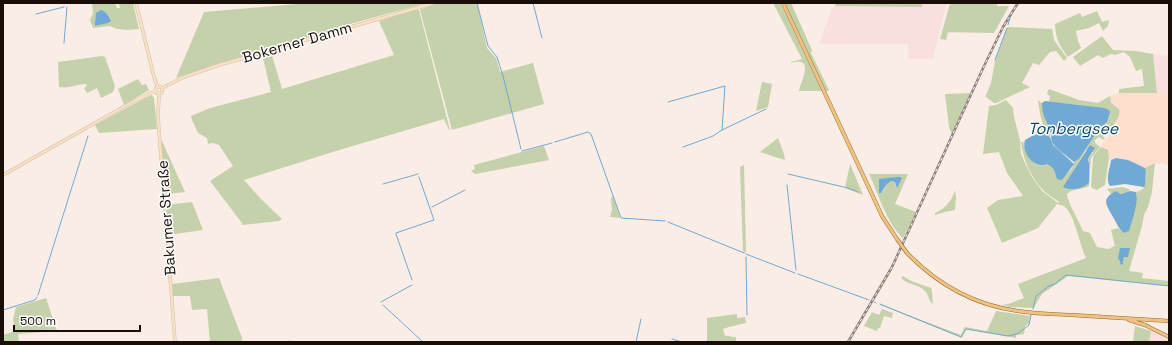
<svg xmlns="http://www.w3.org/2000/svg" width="1172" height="345" font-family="'Space Grotesk',sans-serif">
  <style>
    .commercial { fill: #fadfdf }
    .built { fill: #fedecc }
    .green { fill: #c5d1aa; fill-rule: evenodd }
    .water { fill: #70a9d3 }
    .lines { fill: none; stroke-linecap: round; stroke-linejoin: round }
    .stream { stroke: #70a9d3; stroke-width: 1 }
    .secondary-casing { stroke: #d9bba8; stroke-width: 3.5 }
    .primary-casing { stroke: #9b6924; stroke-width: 4 }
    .secondary { stroke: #f6e1c2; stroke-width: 2.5 }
    .primary { stroke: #edc285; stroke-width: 3 }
    .rail-casing { stroke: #8e827b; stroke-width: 2.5 }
    .rail { stroke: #fdfdfd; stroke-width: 1; stroke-dasharray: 3; stroke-linecap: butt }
    .primary-bridge-casing { stroke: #9b6924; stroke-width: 4; stroke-linecap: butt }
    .primary-bridge { stroke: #edc285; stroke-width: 3 }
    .labels { text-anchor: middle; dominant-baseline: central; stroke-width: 3; stroke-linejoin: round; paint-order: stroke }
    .street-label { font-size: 15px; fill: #180e07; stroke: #fdfdfd }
    .water-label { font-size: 16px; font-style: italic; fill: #004971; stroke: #fdfdfd }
  </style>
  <rect width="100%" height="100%" fill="#faede6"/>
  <path class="commercial" d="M 922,3 L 947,3 L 933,59 L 908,59 L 908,44 L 819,44 L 832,8 L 835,6 L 921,7 Z
    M 1153,54 L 1169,56 L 1169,94 L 1157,93 Z
    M 1151,331 L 1169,340 L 1169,342 L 1149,342 Z"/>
  <path class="built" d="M 1017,3 L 1019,3 L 1002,29 L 984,66 L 889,276 L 849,342 L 847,342 L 887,275 L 917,214 L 982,69 L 1003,26 Z
    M 1147,92 L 1169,94 L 1169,165 L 1156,163 L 1153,163 L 1145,168 L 1128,160 L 1116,158 L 1111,160 L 1109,158 L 1108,150 L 1100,147 L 1114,130 L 1114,122 L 1119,109 L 1111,103 L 1110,96 L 1119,93 Z"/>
  <path class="green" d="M 92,3 L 115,3 L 117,8 L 120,8 L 119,3 L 133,3 L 139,29 L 127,30 L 117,29 L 110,26 L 93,28 L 90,20 L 93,13 ZM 103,11 L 110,18 L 111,21 L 95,26 L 95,18 Z
    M 309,3 L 427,3 L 350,24 L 346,26 L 217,64 L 176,78 L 204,12 Z
    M 438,3 L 477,3 L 487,48 L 496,58 L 500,72 L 533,63 L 544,104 L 452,130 L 420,10 L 421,9 Z
    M 773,3 L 780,3 L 782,6 L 822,91 L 799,91 C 800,82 816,56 791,63 L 791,62 L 802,59 Z
    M 785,3 L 791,3 L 812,50 L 811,53 L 829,90 L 828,91 L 826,91 L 791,18 Z
    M 836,3 L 922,3 L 922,7 L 835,6 Z
    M 950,3 L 997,3 L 997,6 L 1009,6 L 994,33 L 945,32 L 948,32 L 946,40 L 940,39 Z
    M 415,10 L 419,10 L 450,130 L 449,130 L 444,119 L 336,151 L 244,180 L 261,199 L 282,219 L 279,221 L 242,225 L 242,223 L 210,181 L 233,166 L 219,145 L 213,143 L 208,144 L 207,138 L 198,133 L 192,120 L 191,116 L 210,108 L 271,92 L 262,54 L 271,52 L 282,89 L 394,55 L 379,21 Z
    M 1097,11 L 1102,22 L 1109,20 L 1108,26 L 1103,31 L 1099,23 L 1089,28 L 1076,31 L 1078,41 L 1081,48 L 1068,57 C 1059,45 1056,40 1055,24 L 1080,13 L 1082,17 Z
    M 1009,27 L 1052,29 L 1054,40 L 1067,58 L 1064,61 L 1056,51 L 1050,52 L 1039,65 L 1033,63 L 1022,83 L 1030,87 L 996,103 L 994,103 L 986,97 L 986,95 L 991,83 L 995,61 L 1007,28 Z
    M 1102,36 L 1113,50 L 1136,51 L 1153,54 L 1157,93 L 1119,93 L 1119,89 L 1144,86 L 1142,69 L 1136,71 L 1130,57 L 1124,52 L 1115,55 L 1111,54 L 1103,58 L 1098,55 L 1080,66 L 1073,57 Z
    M 102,56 L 105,57 L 115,86 L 113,92 L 101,98 L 97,88 L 87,93 L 84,88 L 87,86 L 86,84 C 76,84 70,89 59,87 L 58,62 Z
    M 138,79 L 142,85 L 146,84 L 149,90 L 124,105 L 118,89 Z
    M 762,82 L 772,84 L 768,107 L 756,111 Z
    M 1049,89 L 1079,100 L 1098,103 L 1110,96 L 1111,103 L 1119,109 C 1120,114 1119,119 1114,123 L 1115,128 L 1112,133 L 1109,134 L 1105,132 L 1103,137 L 1105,138 L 1104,140 L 1099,137 L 1095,140 L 1095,143 L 1100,147 L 1091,158 L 1089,186 C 1082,190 1073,188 1067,194 C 1067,201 1080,223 1083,231 L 1090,233 L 1097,247 L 1108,249 L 1115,246 L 1111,230 L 1118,228 L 1124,233 L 1137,195 L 1136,192 L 1143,189 C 1145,183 1148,175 1145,168 L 1155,163 L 1152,192 L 1148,207 L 1144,215 L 1142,226 L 1129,271 L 1143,273 L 1142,278 L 1169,281 L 1169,286 L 1068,276 L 1042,294 L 1037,302 L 1034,308 L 1011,307 L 1002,305 L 1008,304 L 1024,298 L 1018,284 L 1086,258 C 1080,246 1075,217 1066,208 C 1063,205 1061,205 1057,204 L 1038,228 L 1002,243 L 987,208 L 998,200 L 1023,196 L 1007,173 L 999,152 L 983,154 L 989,106 L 996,105 L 1006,100 L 1013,108 L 1014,117 L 1020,140 L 1021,154 L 1024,161 L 1032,177 L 1042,191 L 1058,203 L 1059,202 C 1054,198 1048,195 1043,190 C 1031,178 1023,159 1021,142 L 1024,142 C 1023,146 1025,148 1027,152 C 1031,161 1035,169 1047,164 C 1055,168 1054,171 1057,179 C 1065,175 1073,171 1074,162 L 1079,159 L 1099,129 L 1107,122 L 1080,105 L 1049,102 L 1050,97 L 1047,93 ZM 1086,150 L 1094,152 C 1086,159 1089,161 1089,171 L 1064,187 Z
    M 971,93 L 952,135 L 949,127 L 945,94 Z
    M 152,95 L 154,98 L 157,129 L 99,133 L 95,125 L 145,98 Z
    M 1038,100 L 1042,103 C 1042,114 1052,126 1050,137 L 1046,135 L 1046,134 L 1040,114 Z
    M 778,138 L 784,154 L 785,160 L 760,152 Z
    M 162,141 L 185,192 L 166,194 L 161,142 Z
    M 544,146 L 549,160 L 475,174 L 471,171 L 475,169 L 474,165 Z
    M 1101,147 L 1108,150 L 1109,158 L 1105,185 L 1097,190 L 1092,188 L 1091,186 L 1093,158 L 1094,155 Z
    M 850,164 L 863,195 L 845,188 Z
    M 744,165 L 746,253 L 743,251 L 740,167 Z
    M 869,174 L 908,174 L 895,204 L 916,212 L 903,238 C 886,222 879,195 869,174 ZM 894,177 L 900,177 L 896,187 L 895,182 L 891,181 L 886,185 L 883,191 L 879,192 C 881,184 886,179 894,177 Z
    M 1122,187 L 1129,189 L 1130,191 L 1121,194 L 1116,191 L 1111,194 L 1107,189 Z
    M 955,190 L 956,198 L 955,210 L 945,212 L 935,215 L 935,213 C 945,209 952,201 955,190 Z
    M 613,196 L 620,218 L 610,217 L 612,210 L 611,198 Z
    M 192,202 L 203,230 L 168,235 L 166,205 Z
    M 903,276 L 911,281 L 931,288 L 932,292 L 933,304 C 928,301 929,295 925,291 C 919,284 907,285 901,278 Z
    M 219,278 L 242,338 L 242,341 L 210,342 L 207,309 L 192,310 L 190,296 L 173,296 L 172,284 Z
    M 46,298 L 57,331 L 18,334 L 19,342 L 3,342 L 3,335 L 15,331 L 13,319 L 16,307 Z
    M 879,304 L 961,335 L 964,328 L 965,327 L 987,331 L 996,311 L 1030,316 L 1029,323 L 1025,326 L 1024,334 L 1016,335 L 1016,338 L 966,329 L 962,338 L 880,305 Z
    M 882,309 L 893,313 L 892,318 L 884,316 L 880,328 L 878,328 L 877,331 L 864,326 L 872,312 L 879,315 Z
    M 737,314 L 737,318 L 745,317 L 746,323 L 729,327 L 723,329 L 725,336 C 729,335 732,338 736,337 L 736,342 L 707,342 L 707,318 Z
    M 1135,326 L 1151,331 L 1149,342 L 1133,342 Z"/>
  <path class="water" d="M 101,10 C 105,11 110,17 111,21 L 108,23 L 95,26 L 95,22 L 96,13 Z
    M 1045,101 L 1104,108 L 1109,110 L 1110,112 L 1107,122 L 1099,129 L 1079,159 L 1074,162 C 1067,156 1059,151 1054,145 C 1050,140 1052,135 1050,130 C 1046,119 1042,116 1042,103 Z
    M 1038,134 L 1045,134 L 1050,137 L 1053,145 L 1073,163 L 1074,164 L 1062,180 L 1057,179 C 1054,171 1055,168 1047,164 C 1034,170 1021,152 1025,140 L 1032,136 Z
    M 1090,145 L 1095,148 L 1089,157 L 1088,160 L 1089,163 L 1089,183 C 1083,189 1070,191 1063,187 Z
    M 1116,158 L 1128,160 L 1145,168 L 1146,171 L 1145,186 L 1144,187 L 1125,184 L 1110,186 C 1105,179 1110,169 1111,160 Z
    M 896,177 L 900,177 L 902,178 L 897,188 L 895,182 L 891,181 L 886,185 L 881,193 L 879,193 L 879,179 Z
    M 1116,191 L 1121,194 L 1130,191 L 1136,192 C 1139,202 1132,221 1129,231 L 1124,233 C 1117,227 1118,225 1113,217 C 1107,206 1100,199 1116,191 Z
    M 1120,248 L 1130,248 L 1128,257 L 1124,257 L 1123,260 L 1123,264 L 1121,265 L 1120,261 L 1118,258 Z"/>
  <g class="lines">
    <path class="stream" d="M 477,3 L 488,46 L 497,57 L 503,76 L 521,149
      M 533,3 L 542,38
      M 36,14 L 64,7
      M 1008,25 L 1010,17 L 1012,13
      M 64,43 L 67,7
      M 995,60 L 1007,28
      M 668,102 L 725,86 L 722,130 L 766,109
      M 555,142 L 588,132 L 591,134 L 621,218 L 665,221
      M 683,147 L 713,136 L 722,130
      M 522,151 L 552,143
      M 788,174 L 848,188 L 858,192
      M 383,184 L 418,174
      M 787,185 L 796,270
      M 432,207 L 465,190
      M 668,222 L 744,253
      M 746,254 L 795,273
      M 746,257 L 747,315
      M 798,274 L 869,300
      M 412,280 L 396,234 L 396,233 L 434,220 L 419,177
      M 38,295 L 88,136
      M 381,302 L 412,285
      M 874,302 L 876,303
      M 880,304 L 961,337 L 966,329 L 1008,336 L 1017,334 L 1029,325 L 1031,315
      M 383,305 L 423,342
      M 1033,309 L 1036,296 L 1049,286 L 1055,284 L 1066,275 L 1169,286
      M 3,310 L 35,300 L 37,297
      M 672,339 L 682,342
      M 290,341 L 290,342
      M 636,342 L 641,319"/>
    <g class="secondary-casing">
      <path id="secondary" d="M 136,3 L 153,73 L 157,86
        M155.5 90a3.5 3.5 0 1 1 7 0a3.5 3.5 0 1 1-7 0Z
        M 162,88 L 184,77 L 219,65 L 434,3
        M 159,93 L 158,117 L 175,342
        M 3,175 L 134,101 L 155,91"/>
    </g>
    <g class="primary-casing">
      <path id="primary" d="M 783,3 L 882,216 L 897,239
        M 907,253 C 937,284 974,305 1018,311 C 1036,314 1054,314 1072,315 C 1104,317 1137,319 1169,321
        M 1129,320 L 1145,325 L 1169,337"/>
    </g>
    <use href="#secondary" class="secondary"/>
    <use href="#primary" class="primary"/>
    <g class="rail-casing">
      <path id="rail" d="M 848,342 L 892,267 L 984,66 L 1003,27 L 1018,3"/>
    </g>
    <use href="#rail" class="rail"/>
    <g class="primary-bridge-casing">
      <path id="primary-bridge" d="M 897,239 L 907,253"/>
    </g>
    <use href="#primary-bridge" class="primary-bridge"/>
  </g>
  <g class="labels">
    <g class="street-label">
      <text transform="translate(297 42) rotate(-16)">Bokerner Damm</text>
      <text transform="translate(166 218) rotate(-94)">Bakumer Straße</text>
    </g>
    <g class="water-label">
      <text x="1073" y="128">Tonbergsee</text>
    </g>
  </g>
  <rect width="1172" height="345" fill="none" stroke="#180e07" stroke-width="8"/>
  <path d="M14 325v6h126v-6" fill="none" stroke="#180e07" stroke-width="2"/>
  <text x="20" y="325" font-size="12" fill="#180e07" stroke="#fdfdfd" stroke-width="3" paint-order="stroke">500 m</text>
</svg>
